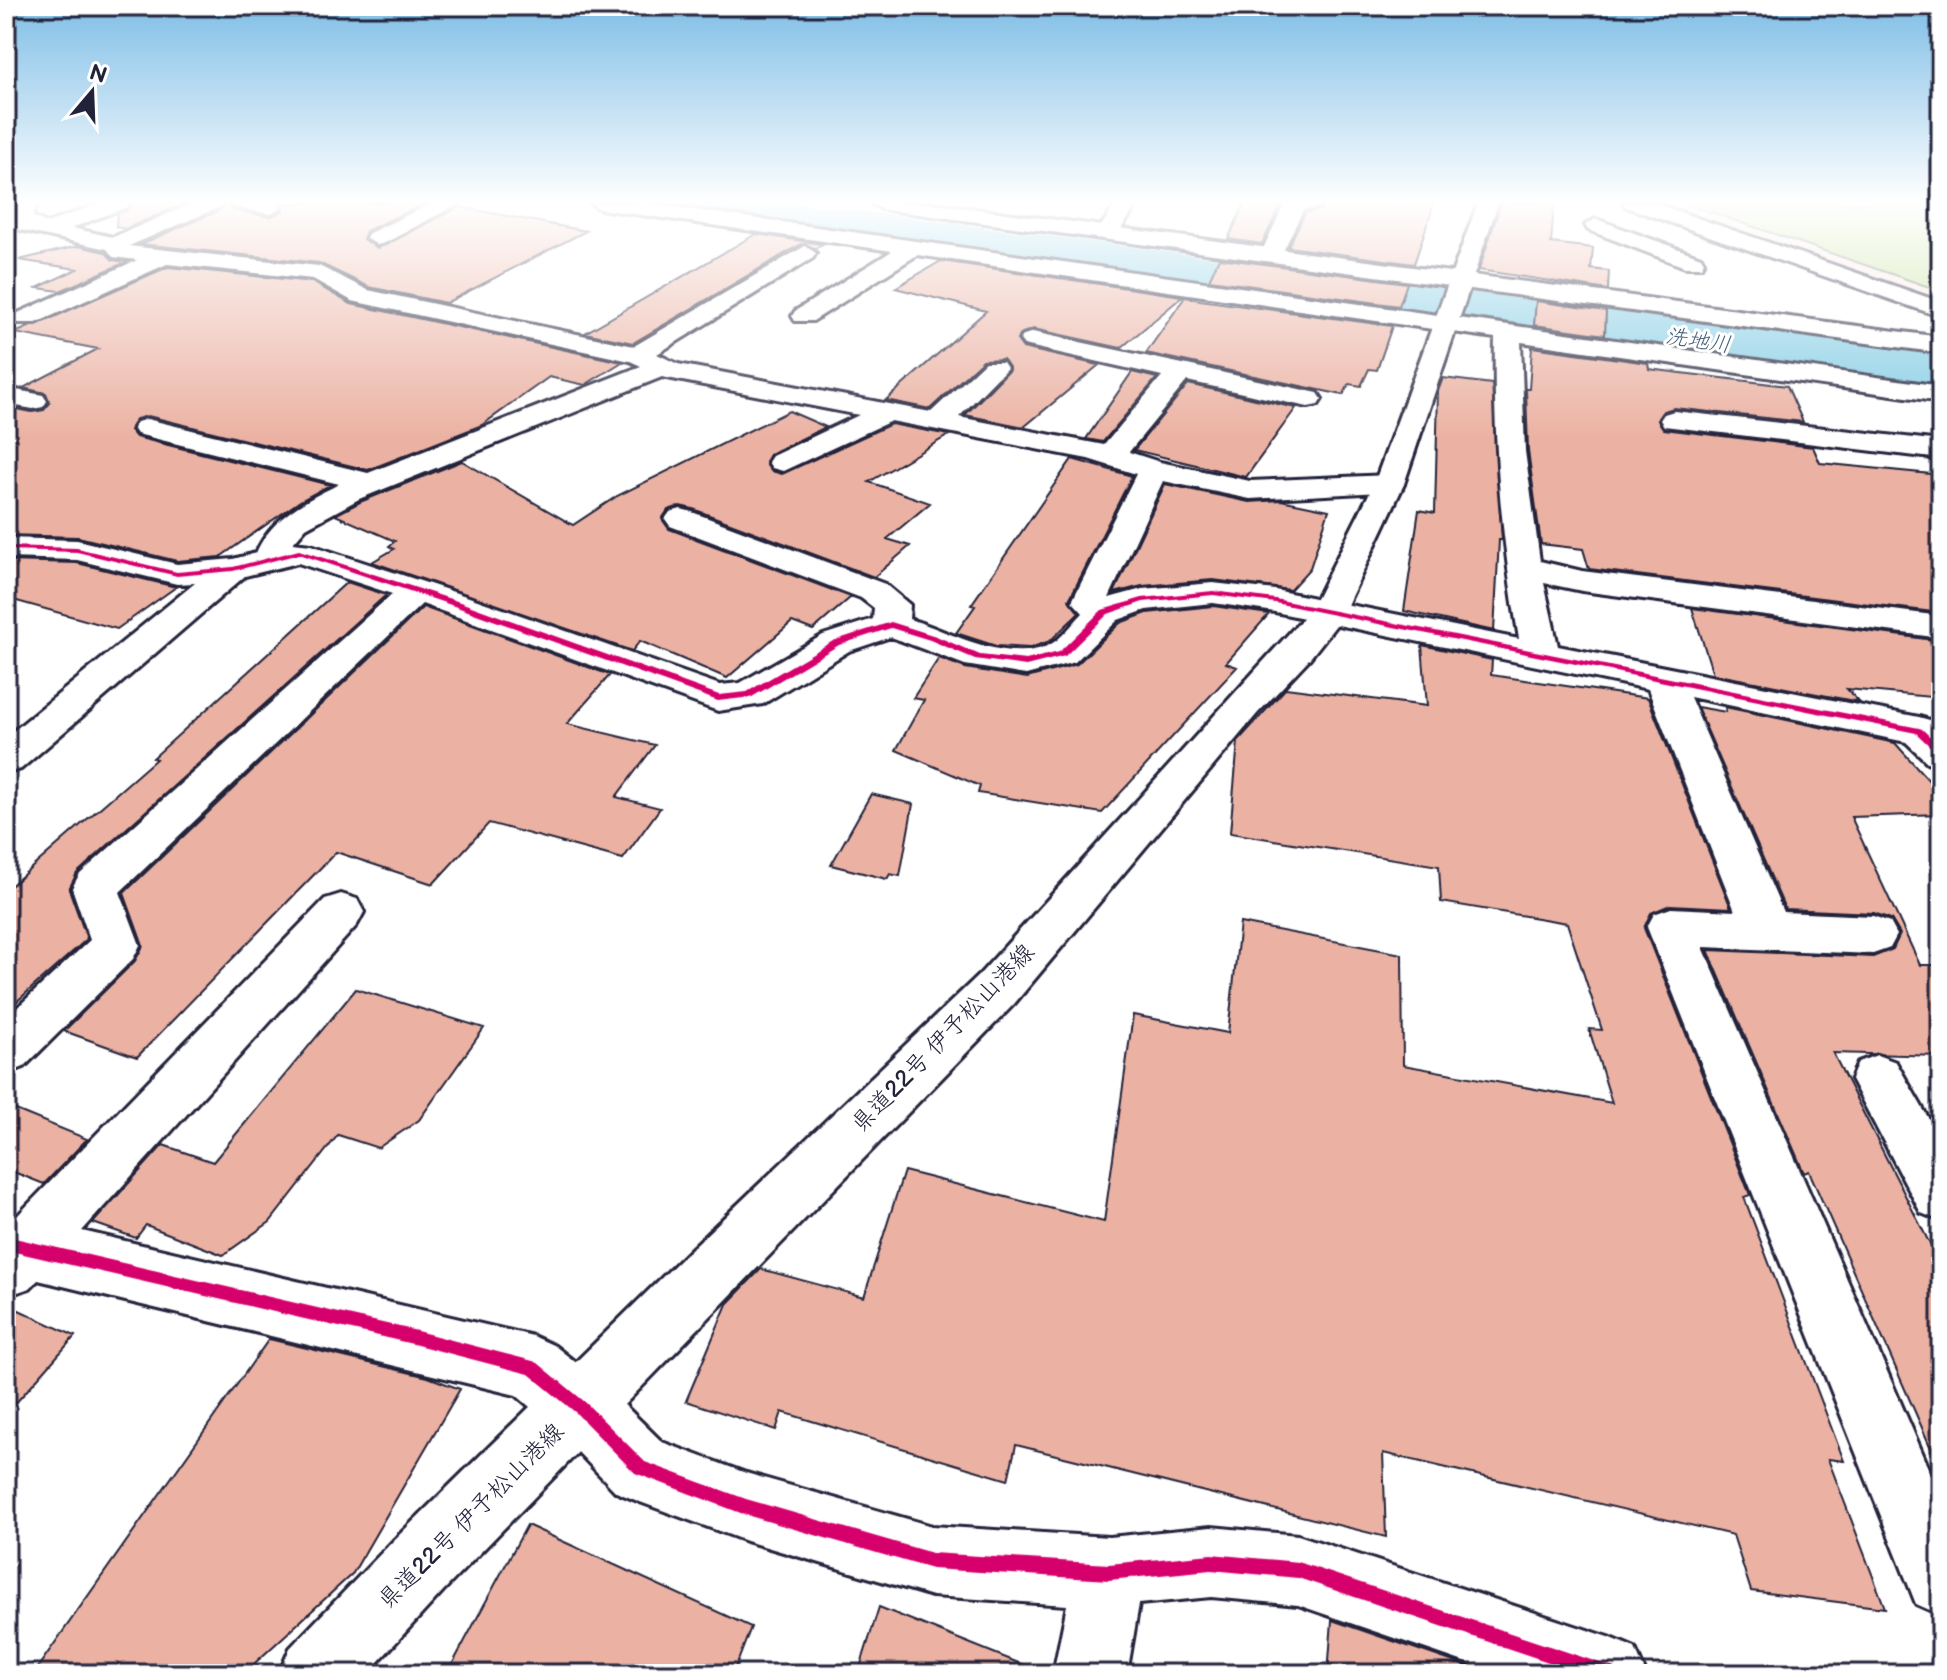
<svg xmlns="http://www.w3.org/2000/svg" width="1947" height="1680" font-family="'Balsamiq Sans','Klee One',sans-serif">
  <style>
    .built { fill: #f9e8e3 }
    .green { fill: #c2de95; stroke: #728068; stroke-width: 2 }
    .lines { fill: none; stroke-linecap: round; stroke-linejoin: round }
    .river { fill: #83cce4; fill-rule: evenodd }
    .building { fill: #ebb2a3; stroke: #22223b; stroke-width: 2 }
    .minor-casing { stroke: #22223b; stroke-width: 6 }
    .tertiary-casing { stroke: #22223b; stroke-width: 6 }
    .primary-casing { stroke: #22223b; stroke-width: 6 }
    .minor { fill: #fff; fill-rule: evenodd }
    .tertiary { fill: #fff; fill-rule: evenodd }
    .primary { fill: #fff; fill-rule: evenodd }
    .cycleway-casing { stroke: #fff; stroke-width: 5 }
    .cycleway { fill: #d6006c; fill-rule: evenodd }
    .labels { text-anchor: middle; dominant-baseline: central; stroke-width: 6; stroke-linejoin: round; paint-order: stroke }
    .far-water-label { font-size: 22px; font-style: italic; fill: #445e76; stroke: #fff }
    .street-label { font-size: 24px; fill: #22223b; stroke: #fff }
  </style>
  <rect width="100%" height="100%" fill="#fff"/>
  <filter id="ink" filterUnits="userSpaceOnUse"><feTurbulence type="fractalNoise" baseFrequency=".0125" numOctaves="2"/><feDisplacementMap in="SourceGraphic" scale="16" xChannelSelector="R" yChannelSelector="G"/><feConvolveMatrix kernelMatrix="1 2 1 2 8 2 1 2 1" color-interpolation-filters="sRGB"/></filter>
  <g filter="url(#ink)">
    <path class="built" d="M 1654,203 L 1941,203 L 1941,302 Z"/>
    <path class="green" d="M 1684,203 L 1941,203 L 1941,291 Z"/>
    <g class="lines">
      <path class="river" d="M 669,203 L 802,203 L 1941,355 L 1941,393 L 693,217 L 676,213 Z"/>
    </g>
    <path class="building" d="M 133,203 L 186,203 L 125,229 L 116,227 L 117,214 L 128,210 Z
      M 226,203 L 232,210 L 270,217 L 283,211 L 281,203 L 425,203 L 366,231 L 363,239 L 378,248 L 459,207 L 586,231 L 446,303 L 369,287 L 319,263 L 141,244 L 221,210 Z
      M 1245,203 L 1282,203 L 1262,244 L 1228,239 Z
      M 1325,203 L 1434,203 L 1414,264 L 1288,247 L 1305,213 L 1320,210 Z
      M 1501,203 L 1554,203 L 1551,243 L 1593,248 L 1591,269 L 1609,271 L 1608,290 L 1479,270 Z
      M 756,234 L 822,244 L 815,249 L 803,243 L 633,343 L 585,333 Z
      M 78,246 L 105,252 L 113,260 L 126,262 L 60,291 L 37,288 L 77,269 L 19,260 Z
      M 1219,258 L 1407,283 L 1399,306 L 1209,280 Z
      M 941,261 L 1182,296 L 1183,296 L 1121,348 L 1034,329 L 1022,333 L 1017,340 L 1023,348 L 1099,365 L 1024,427 L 965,415 L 1009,370 L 1003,359 L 983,360 L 930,409 L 886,400 L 986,311 L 895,288 Z
      M 168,267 L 312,282 L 351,304 L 622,362 L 585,385 L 549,377 L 482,425 L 368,470 L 148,416 L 136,419 L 130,430 L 136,437 L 330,485 L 300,501 L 220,557 L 177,561 L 78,537 L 6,535 L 6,407 L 32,412 L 44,410 L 50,403 L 46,393 L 23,388 L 98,349 L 15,333 Z
      M 1185,297 L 1200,300 L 1392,326 L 1377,370 L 1369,369 L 1361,386 L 1349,384 L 1343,395 L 1146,353 Z
      M 1536,301 L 1606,311 L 1605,335 L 1534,325 Z
      M 1532,347 L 1648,363 L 1649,369 L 1787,386 L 1803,422 L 1674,408 L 1663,411 L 1658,418 L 1664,429 L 1813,447 L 1820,463 L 1941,475 L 1941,613 L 1589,569 L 1583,549 L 1541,544 L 1528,451 L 1526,389 L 1529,389 Z
      M 1132,372 L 1157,378 L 1103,442 L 1086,439 Z
      M 1443,378 L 1492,384 L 1502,540 L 1499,540 L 1494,631 L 1404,611 L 1419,510 L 1435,513 L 1438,391 Z
      M 1188,384 L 1296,408 L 1246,477 L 1134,450 Z
      M 789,411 L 826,427 L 770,454 L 766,464 L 771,471 L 782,474 L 891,424 L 949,435 L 869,482 L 930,503 L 887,539 L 910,546 L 874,577 L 693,509 L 680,506 L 668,510 L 662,519 L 669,529 L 851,597 L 813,630 L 792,622 L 727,678 L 640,641 L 632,651 L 372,562 L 394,549 L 389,546 L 395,541 L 335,515 L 360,502 L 462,461 L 573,525 L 617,496 Z
      M 1072,459 L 1132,476 L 1069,600 L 1079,613 L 1050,641 L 1030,648 L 996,646 L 956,633 L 975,606 L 971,605 Z
      M 1165,484 L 1249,502 L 1281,500 L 1329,510 L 1310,568 L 1290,590 L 1213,580 L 1142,586 L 1114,593 Z
      M 6,561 L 77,563 L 176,587 L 117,629 L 6,598 Z
      M 347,582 L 386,595 L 77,873 L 69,889 L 87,939 L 6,1011 L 6,890 L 156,759 L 153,758 Z
      M 1213,606 L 1269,614 L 1226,663 L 1237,667 L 1102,813 L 978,793 L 980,786 L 896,750 L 924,700 L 913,698 L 939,658 L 965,668 L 1027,678 L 1077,664 L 1120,623 L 1147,613 Z
      M 423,607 L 610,675 L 567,724 L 655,745 L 616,797 L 660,808 L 623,859 L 489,823 L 433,884 L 336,852 L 137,1057 L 64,1031 L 135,961 L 143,946 L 124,893 Z
      M 1692,608 L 1941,641 L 1941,698 L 1847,689 L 1859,702 L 1713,674 Z
      M 1422,645 L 1492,660 L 1491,675 L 1648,698 L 1731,908 L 1670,905 L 1651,913 L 1644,928 L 1750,1195 L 1744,1197 L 1844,1461 L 1828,1459 L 1885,1608 L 1751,1591 L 1733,1535 L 1383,1453 L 1386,1537 L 1016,1445 L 1008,1480 L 782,1412 L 776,1430 L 686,1401 L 727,1304 L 761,1269 L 864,1297 L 904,1171 L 1104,1222 L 1133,1015 L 1228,1033 L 1240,923 L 1402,954 L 1403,1065 L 1612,1103 L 1589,1029 L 1602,1030 L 1567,923 L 1441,902 L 1439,866 L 1230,833 L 1238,741 L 1286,688 L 1427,706 Z
      M 1697,707 L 1726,712 L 1725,707 L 1895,743 L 1941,794 L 1941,814 L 1851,817 L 1920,965 L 1941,965 L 1941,1056 L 1833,1053 L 1941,1266 L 1941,1471 L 1809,1171 L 1804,1173 L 1708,950 L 1873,957 L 1893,949 L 1900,934 L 1891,919 L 1874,913 L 1785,909 Z
      M 871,794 L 913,804 L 900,876 L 890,874 L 887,879 L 831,865 Z
      M 356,989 L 484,1028 L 419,1120 L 378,1148 L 338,1135 L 270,1222 L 223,1255 L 146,1225 L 136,1238 L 93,1223 L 163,1145 L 213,1162 Z
      M 6,1106 L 87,1139 L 44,1184 L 6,1169 Z
      M 6,1304 L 75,1336 L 6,1414 Z
      M 269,1339 L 428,1377 L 460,1389 L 353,1573 L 243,1674 L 33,1674 Z
      M 527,1525 L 751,1627 L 733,1674 L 447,1674 Z
      M 879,1607 L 1041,1672 L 1041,1674 L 858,1674 Z
      M 1332,1620 L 1486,1673 L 1486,1674 L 1328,1674 Z"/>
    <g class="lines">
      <g class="minor-casing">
        <path id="minor" d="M 18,203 L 38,203 L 32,216 L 47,223 L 100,203 L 130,203 L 127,207 L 72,228 L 113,237 L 194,203 L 223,203 L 220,207 L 129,246 L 319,266 L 368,290 L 634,346 L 805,246 L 816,253 L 813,258 L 657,354 L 678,364 L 931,412 L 985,362 L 1003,362 L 1007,368 L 959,417 L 1104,445 L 1162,376 L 1024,345 L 1020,340 L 1024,335 L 1033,332 L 1318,393 L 1322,399 L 1318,405 L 1308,407 L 1187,381 L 1129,452 L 1160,462 L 1250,481 L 1389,475 L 1400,477 L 1404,484 L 1400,491 L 1250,499 L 1163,481 L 1109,598 L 1142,589 L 1213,583 L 1275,590 L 1519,639 C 1501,538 1493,441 1495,338 L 917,255 L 813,321 L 795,321 L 792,316 L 795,311 L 892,251 L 600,209 L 590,203 L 646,203 L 1941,386 L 1941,402 L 1521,342 L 1525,451 L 1540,561 L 1582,571 L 1941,616 L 1941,638 L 1582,591 L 1544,583 L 1558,646 L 1919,717 L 1933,721 L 1941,729 L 1941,766 L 1927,762 L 1906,742 L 1690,697 L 1783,912 L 1873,916 L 1890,922 L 1897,935 L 1890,948 L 1873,954 L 1703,947 L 1941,1496 L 1941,1615 L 1916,1604 L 1647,927 L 1654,914 L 1671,908 L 1735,911 L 1648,689 L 1275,612 L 1213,603 L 1146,610 L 1118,620 L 1075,662 L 1026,675 L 965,665 L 891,637 L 849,651 L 763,704 L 718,711 L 422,604 L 120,892 L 140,945 L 133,959 L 24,1067 L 6,1074 L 6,1018 L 90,940 L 72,888 L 79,875 L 392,594 L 298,563 L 245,576 L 21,769 L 6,773 L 6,737 L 195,583 L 177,584 L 77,560 L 6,558 L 6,538 L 77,540 L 177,564 L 233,559 L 256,553 C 272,517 305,501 339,484 L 137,434 L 133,428 L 137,422 L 147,419 L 368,473 L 641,366 L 630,361 L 352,301 L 313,279 L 167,264 L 36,323 L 18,323 L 15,318 L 18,313 L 137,260 L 113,257 L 107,249 L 20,230 L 10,217 ZM 662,377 L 859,415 L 772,456 L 768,462 L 772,468 L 783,471 L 891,421 L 1088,459 L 1136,474 L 1072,601 L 1083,613 C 1073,623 1060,641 1047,646 C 1004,664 950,631 909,619 L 910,605 L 885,584 L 692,512 L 681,509 L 670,512 L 665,519 L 670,526 L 861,598 L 874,608 L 873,619 L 823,635 L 740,683 L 720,685 L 469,597 L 311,545 L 293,543 L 306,528 L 359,499 Z
          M 230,203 L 277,203 L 281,208 L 271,214 L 233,207 Z
          M 433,203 L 460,203 L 385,243 L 377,245 L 366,238 L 369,233 Z
          M 1117,203 L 1138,203 L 1115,238 L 1099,238 L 1096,233 Z
          M 1285,203 L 1322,203 L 1319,207 L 1303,210 L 1279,260 L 1263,260 L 1260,255 Z
          M 1596,219 L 1701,257 L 1704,262 L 1701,267 L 1685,267 L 1588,230 L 1585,225 Z
          M 6,388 L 43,395 L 47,401 L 43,407 L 33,409 L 6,404 Z
          M 1674,411 L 1941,441 L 1941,459 L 1664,426 L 1660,420 L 1664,414 Z
          M 341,894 L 357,899 L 364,912 L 357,925 L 82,1231 L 533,1336 L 555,1346 L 603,1384 L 662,1442 L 746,1473 L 932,1526 L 1109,1537 L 1211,1527 L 1298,1535 L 1609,1637 L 1635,1648 L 1646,1674 L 1499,1674 L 1298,1605 L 1211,1597 L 1139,1604 L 1127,1674 L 1053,1674 L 1067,1605 L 932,1596 L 746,1541 L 640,1502 L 616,1492 L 557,1430 L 516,1395 L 38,1280 L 30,1288 L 6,1296 L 6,1214 L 17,1216 L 325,899 Z
          M 1877,1055 L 1896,1062 L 1941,1140 L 1941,1221 L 1921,1213 L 1851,1079 L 1858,1062 Z"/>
      </g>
      <g class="tertiary-casing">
        <path id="tertiary" d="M 871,203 L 930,203 L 1941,337 L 1941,353 L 881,209 Z
          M 1623,203 L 1654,203 L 1941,302 L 1941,317 L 1626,207 Z"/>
      </g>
      <g class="primary-casing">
        <path id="primary" d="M 1478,203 L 1498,203 L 1404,484 L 1340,620 L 1310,658 L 1257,714 L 1014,1004 L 443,1591 L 367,1674 L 279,1674 L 290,1648 L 393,1541 L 690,1250 L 980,974 L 1311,609 L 1374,484 Z"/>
      </g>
      <use href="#minor" class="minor"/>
      <use href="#tertiary" class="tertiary"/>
      <use href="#primary" class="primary"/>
      <g class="cycleway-casing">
        <path id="cycleway" d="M 6,546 L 77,548 L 177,572 L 233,567 L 299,550 L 460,602 L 719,695 L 747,692 L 833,641 L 891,622 L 936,636 L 980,655 L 1026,660 L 1059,652 L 1102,610 L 1142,598 L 1213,591 L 1275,599 L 1919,728 L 1922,729 L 1941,747 L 1941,755 L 1938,754 L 1916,733 L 1275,603 L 1213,595 L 1143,602 L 1108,614 L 1065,656 L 1026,666 L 975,659 L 930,640 L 891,628 L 839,645 L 752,697 L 718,701 L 454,606 L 299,554 L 233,571 L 177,576 L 77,552 L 6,550 Z
          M 6,1236 L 417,1331 L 533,1361 L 538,1363 L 585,1402 L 645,1462 L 746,1499 L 932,1553 L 1109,1564 L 1211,1554 L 1298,1562 L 1609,1666 L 1615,1668 L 1617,1674 L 1584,1674 L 1298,1578 L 1211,1570 L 1109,1580 L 932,1569 L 746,1515 L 635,1473 L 575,1412 L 529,1374 L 417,1345 L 6,1250 Z"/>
      </g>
      <use href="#cycleway" class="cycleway"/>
    </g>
  </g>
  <linearGradient id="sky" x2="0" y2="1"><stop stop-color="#7fbee6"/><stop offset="0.46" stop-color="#fff"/><stop offset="1" stop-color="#fff" stop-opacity="0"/></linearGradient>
  <rect width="1947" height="438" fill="url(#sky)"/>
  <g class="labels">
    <g class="far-water-label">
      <text transform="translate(1698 341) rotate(8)">洗地川</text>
    </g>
    <g class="street-label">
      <text transform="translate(943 1038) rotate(-46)">県道22号 伊予松山港線</text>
      <text transform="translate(471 1516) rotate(-45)">県道22号 伊予松山港線</text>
    </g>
  </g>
  <rect width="1947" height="1680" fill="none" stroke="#fff" stroke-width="32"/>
  <rect x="16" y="16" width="1915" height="1648" fill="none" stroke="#22223b" stroke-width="3" filter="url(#ink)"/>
  <g transform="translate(92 92) rotate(19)" stroke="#ffffff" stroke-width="6" paint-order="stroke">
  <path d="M0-6L14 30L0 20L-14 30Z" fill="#22223b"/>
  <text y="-12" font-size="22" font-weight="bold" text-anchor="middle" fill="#22223b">N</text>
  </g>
</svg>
